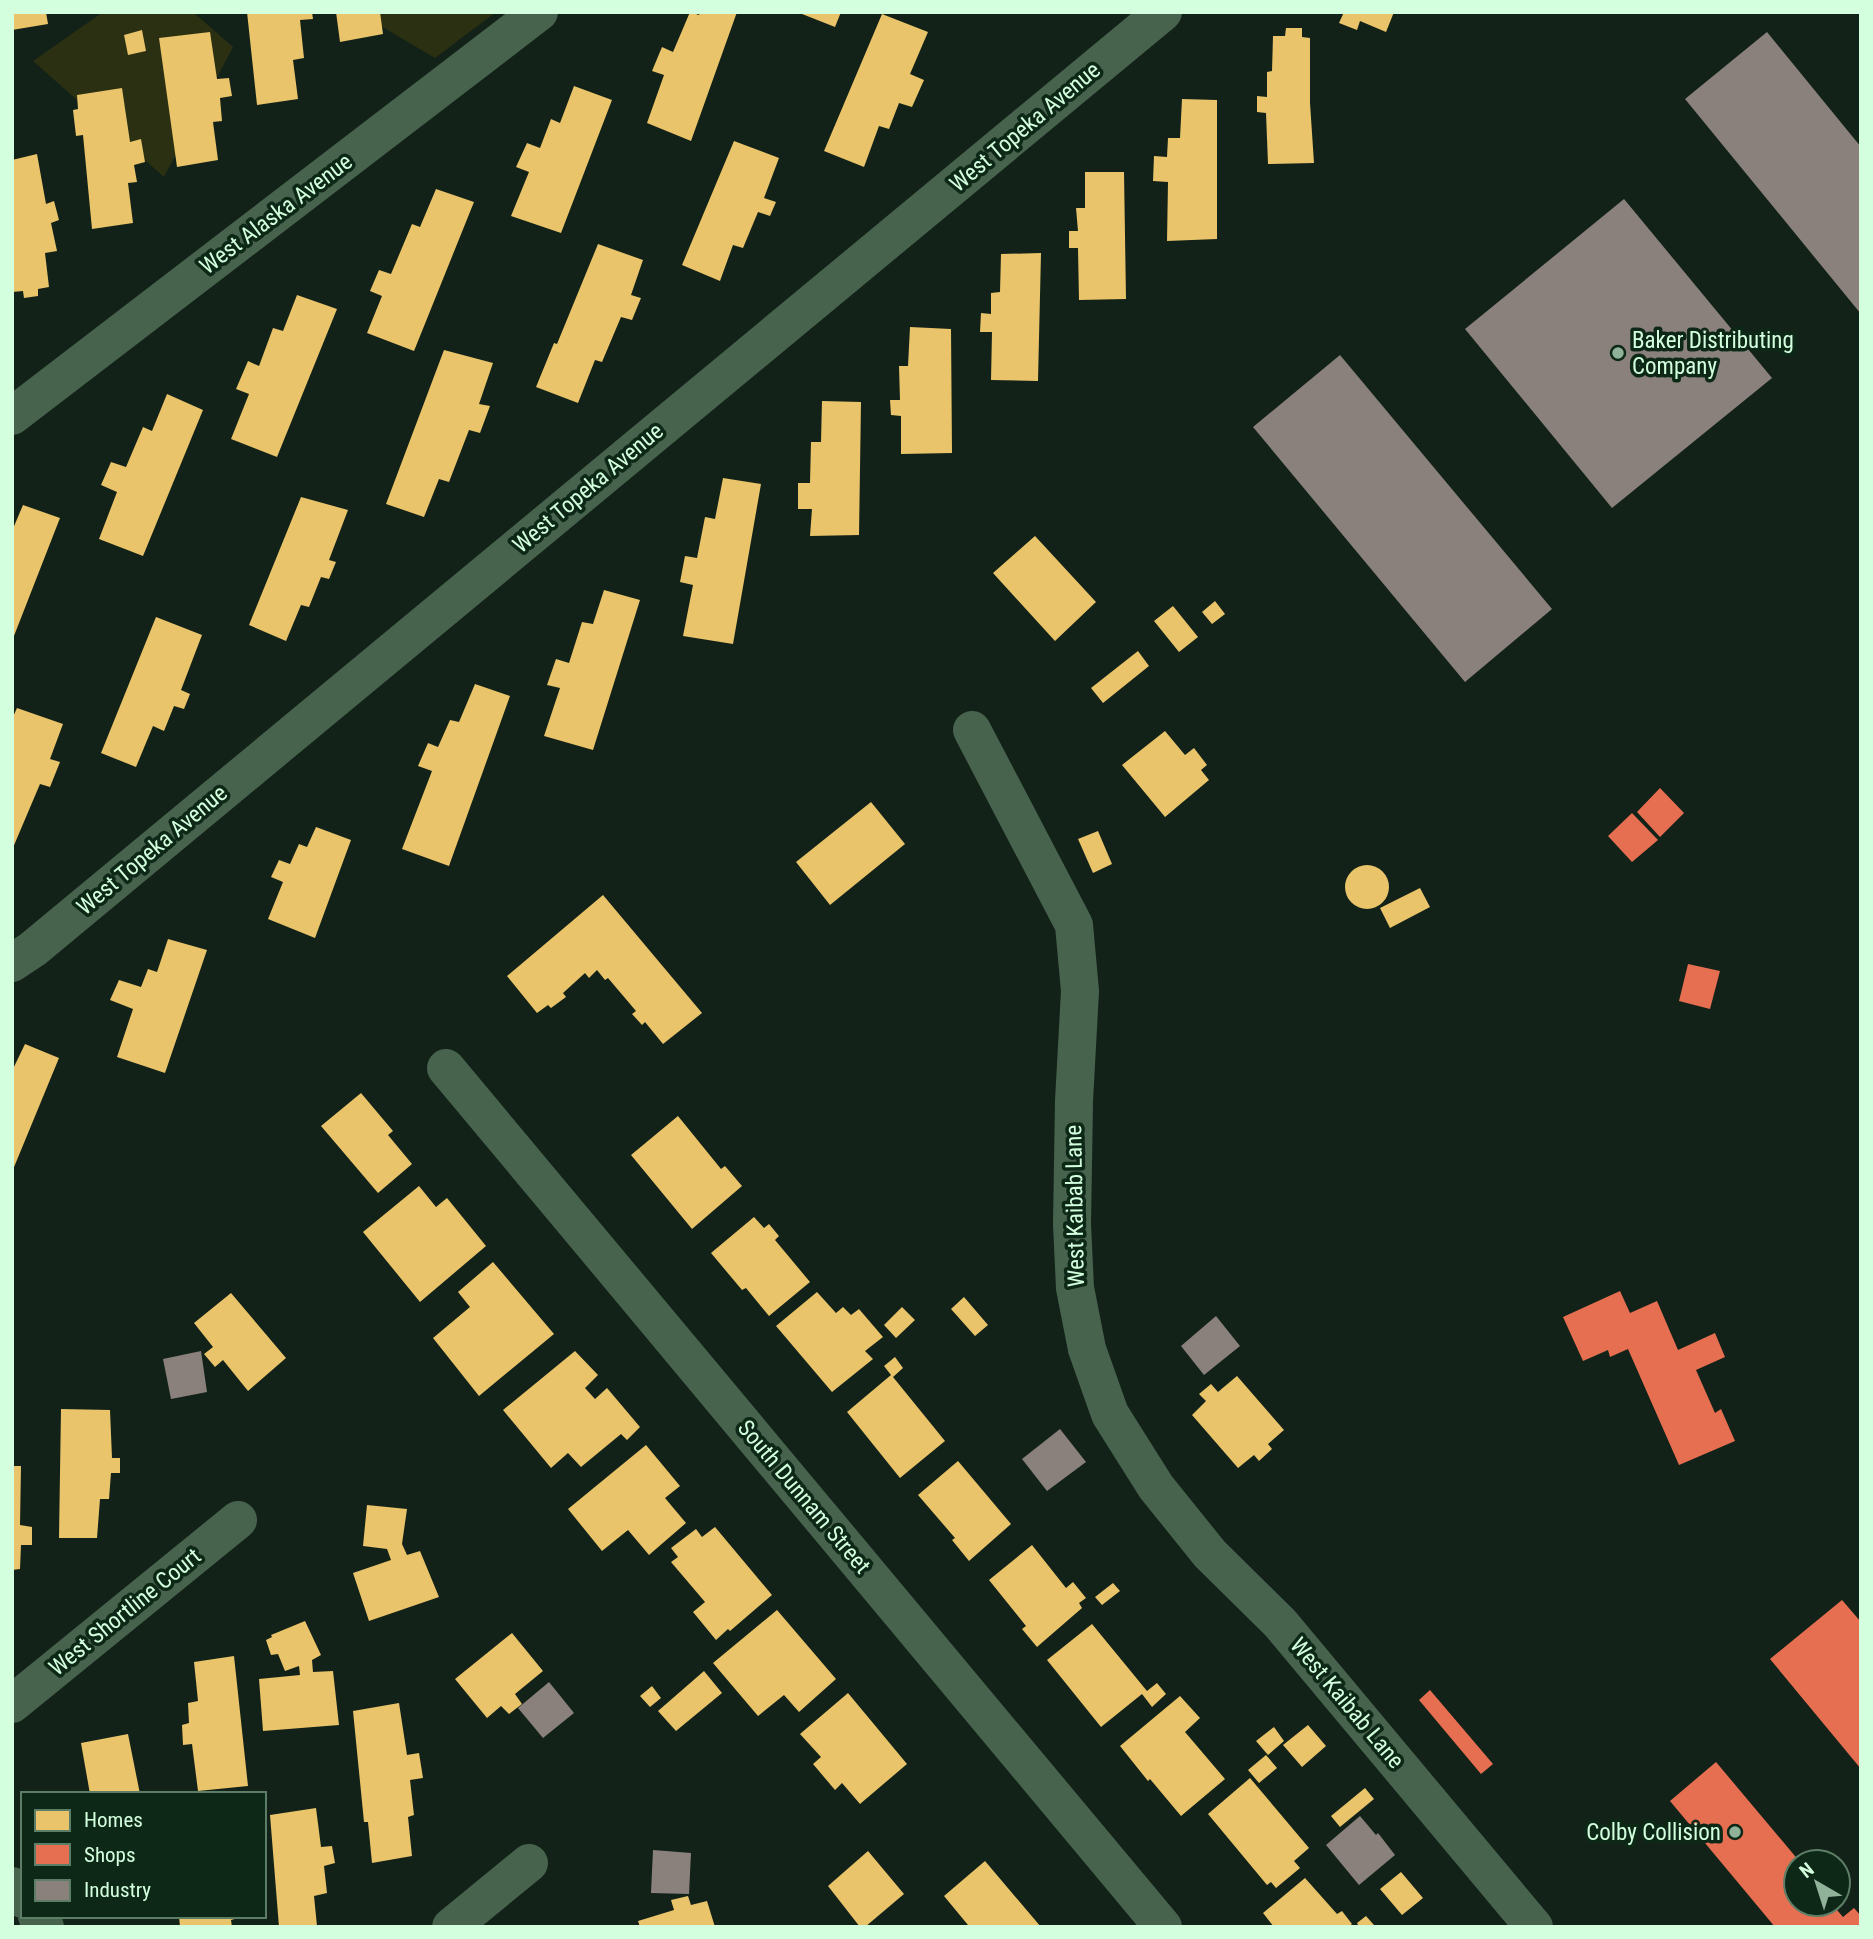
<svg xmlns="http://www.w3.org/2000/svg" width="1873" height="1939" font-family="'Roboto Condensed',sans-serif">
  <style>
    .green { fill: #2a3011 }
    .homes { fill: #e9c46a }
    .shops { fill: #e76f51 }
    .industry { fill: #8a817c }
    .lines { fill: none; stroke-linecap: round; stroke-linejoin: round }
    .minor { stroke: #47634d; stroke-width: 38 }
    .poi-dot { fill: #90b299; stroke: #0d2816; stroke-width: 2.5 }
    .labels { text-anchor: middle; dominant-baseline: central; stroke-width: 7; stroke-linejoin: round; paint-order: stroke }
    .street-label { font-size: 23px; fill: #d4ffdf; stroke: #0d2816 }
    .poi-label { font-size: 23px; fill: #d4ffdf; stroke: #0d2816; text-anchor: start }
  </style>
  <rect width="100%" height="100%" fill="#132218"/>
  <path class="green" d="M 103,12 L 193,12 L 233,47 L 164,177 L 33,61 Z
    M 357,12 L 496,12 L 435,58 Z"/>
  <path class="homes" d="M 12,12 L 46,12 L 48,24 L 12,30 Z
    M 247,12 L 312,12 L 313,19 L 300,20 L 304,58 L 293,60 L 298,99 L 257,105 Z
    M 336,12 L 380,12 L 383,34 L 340,42 Z
    M 690,12 L 699,15 L 700,12 L 737,12 L 691,141 L 647,123 L 664,75 L 652,71 L 662,47 L 673,52 Z
    M 797,12 L 841,12 L 835,27 Z
    M 1344,12 L 1394,12 L 1386,32 L 1360,21 L 1357,30 L 1339,23 Z
    M 882,14 L 928,32 L 910,74 L 924,80 L 912,107 L 899,103 L 889,129 L 879,126 L 864,167 L 824,151 Z
    M 1286,28 L 1302,28 L 1302,37 L 1310,38 L 1310,103 L 1314,163 L 1268,164 L 1266,113 L 1257,112 L 1257,96 L 1267,97 L 1267,72 L 1272,71 L 1273,36 L 1285,36 Z
    M 142,30 L 146,51 L 128,55 L 124,35 Z
    M 210,32 L 217,79 L 229,78 L 232,96 L 220,98 L 222,121 L 213,122 L 218,160 L 177,167 L 159,38 Z
    M 574,86 L 612,100 L 561,233 L 511,216 L 529,172 L 516,167 L 527,143 L 540,148 L 551,119 L 560,123 Z
    M 122,88 L 130,142 L 141,139 L 145,162 L 134,165 L 137,182 L 128,183 L 133,223 L 92,229 L 83,135 L 76,136 L 73,110 L 78,109 L 77,95 Z
    M 1182,99 L 1217,100 L 1217,239 L 1167,241 L 1168,182 L 1153,181 L 1154,156 L 1167,157 L 1168,138 L 1180,138 Z
    M 734,141 L 779,158 L 764,198 L 776,202 L 770,216 L 758,212 L 743,248 L 733,245 L 720,281 L 682,265 Z
    M 37,154 L 46,204 L 54,201 L 59,220 L 51,223 L 57,251 L 45,253 L 49,287 L 38,289 L 38,296 L 24,298 L 23,291 L 12,292 L 12,160 Z
    M 1085,172 L 1124,172 L 1126,299 L 1079,300 L 1078,248 L 1069,248 L 1069,231 L 1078,231 L 1076,208 L 1085,208 Z
    M 436,189 L 474,202 L 414,351 L 367,333 L 382,296 L 370,291 L 379,270 L 391,274 L 412,224 L 420,227 Z
    M 598,244 L 643,260 L 631,295 L 641,298 L 632,320 L 621,317 L 602,362 L 595,360 L 578,403 L 536,387 L 554,343 L 557,344 Z
    M 1041,253 L 1038,381 L 991,380 L 992,332 L 980,332 L 981,313 L 991,314 L 991,293 L 1000,292 L 1001,254 Z
    M 297,295 L 337,309 L 277,457 L 231,439 L 249,394 L 236,389 L 248,361 L 259,366 L 273,328 L 283,331 Z
    M 910,327 L 951,329 L 952,453 L 901,454 L 901,416 L 891,415 L 890,400 L 900,400 L 899,366 L 908,366 Z
    M 444,350 L 493,363 L 479,404 L 490,406 L 480,433 L 469,430 L 449,482 L 439,479 L 424,517 L 386,504 Z
    M 167,394 L 203,410 L 143,556 L 99,539 L 117,492 L 101,485 L 111,462 L 126,467 L 143,427 L 152,431 Z
    M 822,401 L 861,402 L 859,535 L 810,536 L 812,509 L 798,509 L 798,483 L 810,483 L 811,442 L 821,442 Z
    M 723,478 L 761,484 L 733,644 L 683,636 L 693,585 L 680,582 L 685,556 L 697,558 L 705,517 L 715,519 Z
    M 301,497 L 348,510 L 329,560 L 336,562 L 329,579 L 321,577 L 309,607 L 301,605 L 286,641 L 249,625 Z
    M 23,505 L 60,518 L 12,641 L 12,531 Z
    M 1035,536 L 1096,602 L 1055,641 L 993,573 Z
    M 604,590 L 640,600 L 593,750 L 544,736 L 560,688 L 547,685 L 556,659 L 569,663 L 582,622 L 593,624 Z
    M 1215,601 L 1225,614 L 1212,624 L 1202,612 Z
    M 1173,606 L 1198,637 L 1179,652 L 1154,621 Z
    M 156,617 L 202,635 L 181,690 L 190,694 L 184,709 L 174,706 L 164,731 L 153,726 L 136,767 L 101,753 Z
    M 1138,651 L 1149,666 L 1103,703 L 1091,688 Z
    M 475,684 L 510,696 L 449,866 L 402,849 L 432,771 L 418,766 L 428,743 L 438,747 L 450,720 L 459,722 Z
    M 17,708 L 63,724 L 50,759 L 60,762 L 50,787 L 40,784 L 12,850 L 12,719 Z
    M 1165,731 L 1185,755 L 1194,748 L 1207,765 L 1201,770 L 1209,780 L 1165,817 L 1122,765 Z
    M 871,802 L 905,844 L 830,905 L 796,862 Z
    M 316,827 L 351,840 L 315,938 L 268,919 L 283,882 L 271,877 L 279,860 L 290,864 L 299,844 L 307,847 Z
    M 1098,831 L 1112,864 L 1093,873 L 1078,839 Z
    M1345 887a22 22 0 1 1 44 0a22 22 0 1 1-44 0Z
    M 1420,888 L 1430,907 L 1390,928 L 1380,908 Z
    M 603,895 L 702,1013 L 663,1044 L 645,1022 L 642,1025 L 632,1014 L 636,1011 L 608,978 L 605,980 L 597,970 L 589,978 L 585,973 L 563,993 L 566,997 L 551,1008 L 548,1005 L 537,1013 L 507,976 Z
    M 168,939 L 207,950 L 165,1073 L 117,1057 L 133,1009 L 110,1000 L 119,980 L 141,987 L 148,969 L 157,972 Z
    M 25,1044 L 59,1058 L 12,1172 L 12,1071 Z
    M 361,1093 L 393,1131 L 388,1135 L 412,1164 L 378,1193 L 321,1126 Z
    M 678,1116 L 721,1169 L 725,1166 L 742,1186 L 692,1229 L 631,1155 Z
    M 419,1186 L 436,1207 L 447,1198 L 486,1246 L 420,1302 L 363,1232 Z
    M 754,1217 L 764,1228 L 769,1224 L 779,1236 L 775,1240 L 810,1282 L 769,1316 L 746,1288 L 742,1290 L 711,1253 Z
    M 493,1262 L 554,1334 L 479,1396 L 433,1338 L 470,1307 L 458,1292 Z
    M 817,1292 L 836,1313 L 843,1307 L 851,1315 L 859,1309 L 883,1337 L 865,1351 L 873,1359 L 832,1392 L 776,1326 Z
    M 231,1293 L 286,1358 L 248,1391 L 223,1360 L 215,1367 L 204,1354 L 213,1347 L 194,1323 Z
    M 964,1297 L 988,1325 L 975,1336 L 951,1309 Z
    M 902,1307 L 915,1320 L 896,1338 L 884,1325 Z
    M 575,1351 L 598,1375 L 585,1388 L 595,1399 L 607,1388 L 640,1427 L 627,1440 L 621,1434 L 581,1467 L 568,1453 L 551,1468 L 503,1410 Z
    M 895,1357 L 903,1368 L 893,1377 L 945,1441 L 900,1478 L 847,1412 L 891,1375 L 884,1366 Z
    M 1237,1376 L 1284,1430 L 1268,1444 L 1272,1449 L 1259,1461 L 1254,1455 L 1238,1468 L 1192,1415 L 1206,1401 L 1199,1394 L 1211,1384 L 1218,1392 Z
    M 61,1409 L 110,1410 L 112,1458 L 120,1458 L 120,1473 L 111,1473 L 109,1499 L 100,1499 L 97,1538 L 59,1538 Z
    M 646,1445 L 680,1486 L 665,1498 L 686,1523 L 649,1555 L 628,1530 L 602,1551 L 568,1509 Z
    M 958,1461 L 1011,1524 L 969,1561 L 952,1540 L 955,1538 L 918,1495 Z
    M 12,1466 L 21,1466 L 20,1525 L 32,1527 L 32,1545 L 21,1545 L 20,1569 L 12,1570 Z
    M 367,1505 L 407,1509 L 402,1544 L 407,1555 L 420,1551 L 439,1597 L 369,1621 L 353,1573 L 391,1560 L 387,1549 L 363,1546 Z
    M 715,1527 L 772,1595 L 730,1631 L 728,1629 L 716,1640 L 693,1612 L 705,1602 L 671,1562 L 678,1557 L 671,1548 L 696,1529 L 702,1537 Z
    M 1032,1545 L 1066,1588 L 1073,1582 L 1086,1598 L 1079,1603 L 1082,1608 L 1037,1647 L 1022,1629 L 1026,1626 L 989,1580 Z
    M 1113,1583 L 1120,1591 L 1102,1605 L 1095,1597 Z
    M 777,1610 L 836,1679 L 799,1712 L 784,1695 L 758,1716 L 713,1663 Z
    M 305,1621 L 321,1655 L 312,1660 L 313,1672 L 333,1671 L 339,1725 L 263,1731 L 259,1679 L 300,1675 L 299,1666 L 285,1671 L 278,1654 L 271,1655 L 266,1640 L 272,1637 L 271,1635 Z
    M 1092,1624 L 1147,1691 L 1157,1683 L 1166,1694 L 1152,1707 L 1142,1694 L 1101,1727 L 1047,1660 Z
    M 512,1633 L 543,1671 L 515,1694 L 522,1704 L 509,1714 L 501,1706 L 487,1718 L 455,1679 Z
    M 234,1656 L 248,1786 L 198,1791 L 192,1744 L 183,1745 L 182,1725 L 189,1723 L 188,1703 L 198,1701 L 194,1662 Z
    M 704,1671 L 722,1693 L 676,1731 L 658,1711 Z
    M 652,1686 L 661,1698 L 650,1707 L 640,1696 Z
    M 848,1693 L 907,1764 L 860,1804 L 842,1783 L 835,1790 L 813,1764 L 821,1757 L 800,1734 Z
    M 1180,1696 L 1200,1718 L 1185,1732 L 1225,1779 L 1181,1816 L 1150,1779 L 1148,1781 L 1120,1746 Z
    M 399,1703 L 407,1755 L 419,1753 L 423,1778 L 410,1780 L 414,1815 L 408,1817 L 412,1856 L 372,1863 L 368,1822 L 364,1822 L 353,1711 Z
    M 1308,1725 L 1326,1746 L 1302,1767 L 1283,1745 Z
    M 1274,1727 L 1284,1741 L 1268,1755 L 1256,1741 Z
    M 128,1734 L 140,1794 L 90,1794 L 81,1743 Z
    M 1266,1755 L 1277,1768 L 1259,1783 L 1248,1770 Z
    M 1250,1778 L 1309,1848 L 1294,1861 L 1300,1868 L 1276,1888 L 1271,1882 L 1267,1885 L 1208,1814 Z
    M 1365,1788 L 1374,1799 L 1340,1827 L 1331,1816 Z
    M 316,1808 L 321,1847 L 332,1846 L 335,1863 L 324,1866 L 327,1893 L 314,1896 L 317,1926 L 279,1927 L 270,1815 Z
    M 868,1851 L 904,1894 L 865,1927 L 860,1927 L 828,1886 Z
    M 985,1861 L 1041,1927 L 966,1927 L 968,1925 L 944,1896 Z
    M 1401,1872 L 1423,1898 L 1402,1915 L 1380,1889 Z
    M 1305,1878 L 1337,1914 L 1342,1911 L 1352,1924 L 1348,1927 L 1274,1927 L 1263,1913 Z
    M 688,1896 L 691,1905 L 707,1901 L 715,1927 L 640,1927 L 638,1921 L 674,1910 L 671,1900 Z
    M 179,1916 L 242,1916 L 242,1917 L 231,1920 L 232,1927 L 180,1927 Z
    M 1366,1916 L 1374,1925 L 1371,1927 L 1359,1927 L 1357,1923 Z"/>
  <path class="shops" d="M 1660,788 L 1684,813 L 1660,837 L 1637,812 Z
    M 1632,813 L 1658,840 L 1632,862 L 1608,836 Z
    M 1688,964 L 1720,971 L 1710,1009 L 1679,1001 Z
    M 1620,1291 L 1630,1313 L 1657,1301 L 1678,1350 L 1715,1333 L 1725,1357 L 1696,1370 L 1715,1413 L 1721,1409 L 1735,1441 L 1679,1465 L 1628,1349 L 1610,1357 L 1608,1350 L 1583,1361 L 1563,1317 Z
    M 1842,1600 L 1861,1622 L 1861,1769 L 1770,1659 Z
    M 1430,1690 L 1493,1764 L 1481,1774 L 1419,1700 Z
    M 1716,1762 L 1800,1862 L 1796,1862 L 1796,1904 L 1832,1904 L 1843,1917 L 1854,1908 L 1861,1916 L 1861,1927 L 1775,1927 L 1670,1801 Z"/>
  <path class="industry" d="M 1767,32 L 1861,147 L 1861,314 L 1685,99 Z
    M 1624,199 L 1772,378 L 1612,508 L 1465,329 Z
    M 1340,355 L 1552,609 L 1465,682 L 1253,427 Z
    M 1216,1316 L 1240,1346 L 1204,1375 L 1181,1346 Z
    M 201,1351 L 207,1392 L 171,1399 L 163,1359 Z
    M 1060,1429 L 1086,1462 L 1047,1491 L 1022,1459 Z
    M 549,1682 L 574,1713 L 543,1738 L 518,1708 Z
    M 1360,1816 L 1376,1835 L 1378,1833 L 1395,1855 L 1359,1885 L 1326,1845 Z
    M 653,1850 L 691,1853 L 689,1894 L 651,1893 Z"/>
  <g class="lines">
    <path class="minor" d="M 12,416 L 539,12
      M 972,730 L 1074,925 L 1080,991 L 1074,1101 L 1072,1224 L 1075,1288 L 1087,1349 L 1110,1414 L 1156,1487 L 1210,1554 L 1280,1623 L 1534,1927
      M 12,963 L 33,949 L 1163,12
      M 446,1068 L 1163,1927
      M 12,1704 L 238,1520
      M 12,1886 L 23,1899
      M 37,1916 L 45,1927
      M 451,1927 L 529,1863"/>
  </g>
  <g class="poi-dot">
    <circle cx="1618" cy="353" r="7"/>
    <circle cx="1735" cy="1832" r="7"/>
  </g>
  <g class="labels">
    <g class="street-label">
      <text transform="translate(1025 127) rotate(-40)">West Topeka Avenue</text>
      <text transform="translate(276 214) rotate(-37)">West Alaska Avenue</text>
      <text transform="translate(588 488) rotate(-40)">West Topeka Avenue</text>
      <text transform="translate(152 850) rotate(-40)">West Topeka Avenue</text>
      <text transform="translate(1075 1206) rotate(-91)">West Kaibab Lane</text>
      <text transform="translate(804 1497) rotate(50)">South Dunnam Street</text>
      <text transform="translate(125 1612) rotate(-39)">West Shortline Court</text>
      <text transform="translate(1347 1703) rotate(50)">West Kaibab Lane</text>
    </g>
    <g class="poi-label">
      <text x="1632" y="340">Baker Distributing<tspan x="1632" dy="26">Company</tspan></text>
      <text x="1721" y="1832" text-anchor="end">Colby Collision</text>
    </g>
  </g>
  <rect width="1873" height="1939" fill="none" stroke="#d4ffdf" stroke-width="28"/>
  <rect x="21" y="1792" width="245" height="126" fill="#0d2816" stroke="#5d7e66" stroke-width="2"/>
  <rect x="35" y="1810" width="35" height="21" fill="#e9c46a" stroke="#5d7e66" stroke-width="2"/>
  <text x="84" y="1827" font-size="21" fill="#d4ffdf">Homes</text>
  <rect x="35" y="1844" width="35" height="21" fill="#e76f51" stroke="#5d7e66" stroke-width="2"/>
  <text x="84" y="1862" font-size="21" fill="#d4ffdf">Shops</text>
  <rect x="35" y="1880" width="35" height="21" fill="#8a817c" stroke="#5d7e66" stroke-width="2"/>
  <text x="84" y="1897" font-size="21" fill="#d4ffdf">Industry</text>
  <g transform="translate(1817 1883) rotate(321)"><circle r="33" fill="#0d2816" stroke="#5d7e66" stroke-width="2"/>
  <path d="M0-5L12 26L0 18L-12 26Z" fill="#90b299"/>
  <text y="-10" font-size="19" font-weight="bold" text-anchor="middle" fill="#d4ffdf">N</text>
  </g>
</svg>
